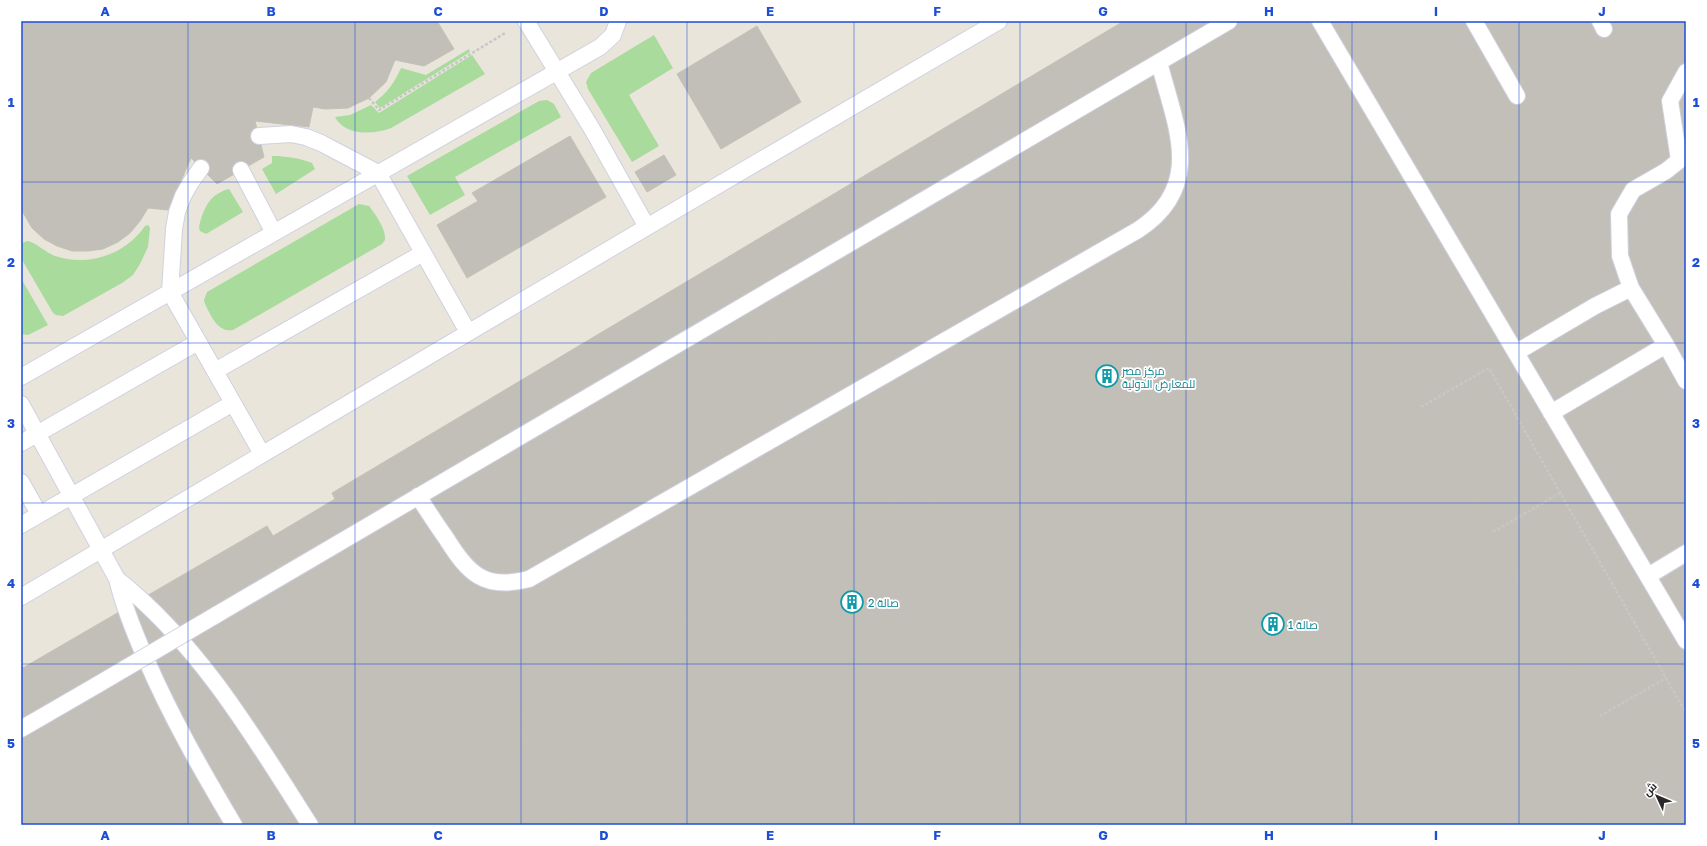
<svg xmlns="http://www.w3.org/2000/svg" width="1707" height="846" font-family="'Golos Text',Cairo,sans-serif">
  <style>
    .green { fill: #a8db9c }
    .building { fill: #c1bfb8; stroke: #c4c1b5 }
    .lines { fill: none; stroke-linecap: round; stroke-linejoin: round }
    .service-casing { stroke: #d0d1e0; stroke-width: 18 }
    .path { stroke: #c7c7c7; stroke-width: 2.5; stroke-dasharray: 3 2; stroke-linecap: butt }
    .service { stroke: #fff; stroke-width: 16 }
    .service-bridge-casing { stroke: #d0d1e0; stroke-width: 18; stroke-linecap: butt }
    .service-bridge { stroke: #fff; stroke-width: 16 }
    .grid { fill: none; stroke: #1d4ed8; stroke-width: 1; stroke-opacity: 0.55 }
    .labels { text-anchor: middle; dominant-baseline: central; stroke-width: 3.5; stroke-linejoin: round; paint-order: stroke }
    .culture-label { font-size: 11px; fill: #0d838f; stroke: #fff; text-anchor: start }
    .neatline { fill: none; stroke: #1d4ed8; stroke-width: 1.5 }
    .grid-label { font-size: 13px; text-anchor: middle; font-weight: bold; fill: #1d4ed8 }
  </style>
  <rect width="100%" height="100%" fill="#e9e5db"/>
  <path class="green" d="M 654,35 L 673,68 L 629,95 L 659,146 L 632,162 L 588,89 L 586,82 L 591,73 Z
    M 469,49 L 470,52 L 380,108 L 375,102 C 387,93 395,82 401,68 L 426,75 Z
    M 472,55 L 485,74 L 391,128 C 373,135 345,136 335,117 L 350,115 L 371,105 L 379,113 Z
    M 547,100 L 554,104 L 561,117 L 455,177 L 465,195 L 430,215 L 407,176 L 539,101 Z
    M 272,156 C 286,156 299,158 312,163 L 315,169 L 276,194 L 262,169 L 272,163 Z
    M 229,189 L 243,212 L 206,234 L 200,231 C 198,227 200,223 201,219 C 206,203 213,193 229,189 Z
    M 359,204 L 369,206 C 376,215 386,229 385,240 L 382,244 L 233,330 C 218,333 211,316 205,304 L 204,300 L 207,292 Z
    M 148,225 L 150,228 L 148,247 L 140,264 L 133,275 L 122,283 L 63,316 L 56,315 L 53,313 L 21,258 L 21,243 L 28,241 C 38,244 45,252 55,256 C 88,267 125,255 145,226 Z
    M 22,280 L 48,325 L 28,335 L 21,334 Z"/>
  <path class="building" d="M 21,21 L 437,21 L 454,49 L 424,66 L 395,60 L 386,82 L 369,98 L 348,108 L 325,109 L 313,107 L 309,127 L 255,121 L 264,157 L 217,184 L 191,158 L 168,210 L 148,208 L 140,221 L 130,233 L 118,242 L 103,249 L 88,251 L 72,251 L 57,246 L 44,239 L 32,228 L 21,209 Z
    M 1124,21 L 1686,21 L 1686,825 L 21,825 L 21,669 L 267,526 L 273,536 L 335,499 L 332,493 Z
    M 1488,21 L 1560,21 L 1589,71 L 1577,78 L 1584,90 L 1561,104 L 1554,92 L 1535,103 Z
    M 1623,21 L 1686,21 L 1686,30 L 1643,55 Z
    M 757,26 L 801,102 L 721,149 L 677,74 Z
    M 1445,29 L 1510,141 L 1469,164 L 1404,52 Z
    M 570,136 L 606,197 L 467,278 L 437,225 L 478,201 L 472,193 Z
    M 664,155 L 676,175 L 647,192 L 635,172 Z
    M 1326,245 L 1641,786 L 1574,825 L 1116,825 L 919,484 Z
    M 856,292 L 880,334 L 860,345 L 837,303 Z
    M 825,309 L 849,352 L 814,371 L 790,329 Z
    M 775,337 L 784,353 L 769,362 L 760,347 Z
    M 748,345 L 759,363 L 736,376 L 726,358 Z
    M 627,418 L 649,452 L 597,486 L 575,451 Z
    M 919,484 L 1116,825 L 573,825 L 513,720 Z
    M 513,720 L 573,825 L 497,825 L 455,753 Z
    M 1675,807 L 1683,822 L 1678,825 L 1662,825 L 1657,817 Z"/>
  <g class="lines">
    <g class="service-casing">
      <path id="service" d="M 526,21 L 592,129 L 647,227
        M 1320,21 L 1686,641
        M 1474,21 L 1517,96
        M 1600,21 L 1604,29
        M 259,136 L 291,134 L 306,137 L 321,143 L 378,173 L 468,332
        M 1686,155 L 1666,171 L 1633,190 L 1619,214 L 1620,256 L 1631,288 L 1666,345 L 1686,381
        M 1679,160 L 1670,101 L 1686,72
        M 201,168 L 191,182 L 183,196 L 177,212 L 174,229 L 170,292 L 262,454
        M 241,170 L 274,233
        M 1517,352 L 1595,306 L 1631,288
        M 215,371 L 423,253
        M 21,377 L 600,47 L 613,35 L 618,21
        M 21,404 L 117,579 C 124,607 134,632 146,659 C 171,717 202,771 234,825
        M 1551,413 L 1666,345
        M 21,443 L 198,342
        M 21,482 L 39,514
        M 418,496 C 427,510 436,524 446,538 C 468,573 484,591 529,579 L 1138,230 C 1206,186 1175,125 1159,62
        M 21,525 L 233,403
        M 1648,576 L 1686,553
        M 117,579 C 200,645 254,737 310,825
        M 21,597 L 691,201 L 999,21
        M 216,615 L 1229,21
        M 21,729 L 97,685"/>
    </g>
    <path class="path" d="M 369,98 L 379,110 L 505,33
      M 1421,407 L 1489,368 L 1686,713
      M 1493,532 L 1560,493
      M 1600,716 L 1666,678"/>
    <use href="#service" class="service"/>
    <g class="service-bridge-casing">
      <path id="service-bridge" d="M 97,685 L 216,615"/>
    </g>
    <use href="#service-bridge" class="service-bridge"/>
  </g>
  <path class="grid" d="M 188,21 L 188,825M 355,21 L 355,825M 521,21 L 521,825M 687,21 L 687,825M 854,21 L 854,825M 1020,21 L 1020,825M 1186,21 L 1186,825M 1352,21 L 1352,825M 1519,21 L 1519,825M 21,182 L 1686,182M 21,343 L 1686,343M 21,503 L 1686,503M 21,664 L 1686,664"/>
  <defs>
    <g id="building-ring" transform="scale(1.15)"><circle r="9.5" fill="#fff" stroke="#0f9aa8" stroke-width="1.5"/><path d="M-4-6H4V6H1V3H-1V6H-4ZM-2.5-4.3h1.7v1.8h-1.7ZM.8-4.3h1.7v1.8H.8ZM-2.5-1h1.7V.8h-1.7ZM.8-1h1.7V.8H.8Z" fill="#0f9aa8"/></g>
  </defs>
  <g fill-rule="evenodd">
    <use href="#building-ring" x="1107" y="376"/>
    <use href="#building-ring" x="852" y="602"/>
    <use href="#building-ring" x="1273" y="624"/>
  </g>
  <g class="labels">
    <g class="culture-label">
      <text x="1122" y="370">مركز مصر<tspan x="1122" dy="13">للمعارض الدولية</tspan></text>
      <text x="868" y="602">صالة 2</text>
      <text x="1288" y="624">صالة 1</text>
    </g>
  </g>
  <rect width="1707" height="846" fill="none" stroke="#ffffff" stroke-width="44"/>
  <g transform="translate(1657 796) rotate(314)" stroke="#ffffff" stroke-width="3" paint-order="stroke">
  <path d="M0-3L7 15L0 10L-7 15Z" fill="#282828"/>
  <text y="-6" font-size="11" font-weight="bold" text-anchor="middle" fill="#282828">ش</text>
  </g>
  <rect x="22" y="22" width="1663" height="802" class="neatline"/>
  <g class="grid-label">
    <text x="105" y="16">A</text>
    <text x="271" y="16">B</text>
    <text x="438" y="16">C</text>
    <text x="604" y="16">D</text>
    <text x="770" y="16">E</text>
    <text x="937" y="16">F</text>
    <text x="1103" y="16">G</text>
    <text x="1269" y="16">H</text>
    <text x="1436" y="16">I</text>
    <text x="1602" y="16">J</text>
    <text x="11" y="107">1</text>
    <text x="1696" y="107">1</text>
    <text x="11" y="267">2</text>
    <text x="1696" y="267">2</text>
    <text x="11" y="428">3</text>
    <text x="1696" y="428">3</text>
    <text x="11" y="588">4</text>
    <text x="1696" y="588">4</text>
    <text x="11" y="748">5</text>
    <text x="1696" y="748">5</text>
    <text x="105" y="840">A</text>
    <text x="271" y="840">B</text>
    <text x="438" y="840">C</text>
    <text x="604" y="840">D</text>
    <text x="770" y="840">E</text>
    <text x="937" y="840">F</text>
    <text x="1103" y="840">G</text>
    <text x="1269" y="840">H</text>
    <text x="1436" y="840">I</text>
    <text x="1602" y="840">J</text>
  </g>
</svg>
